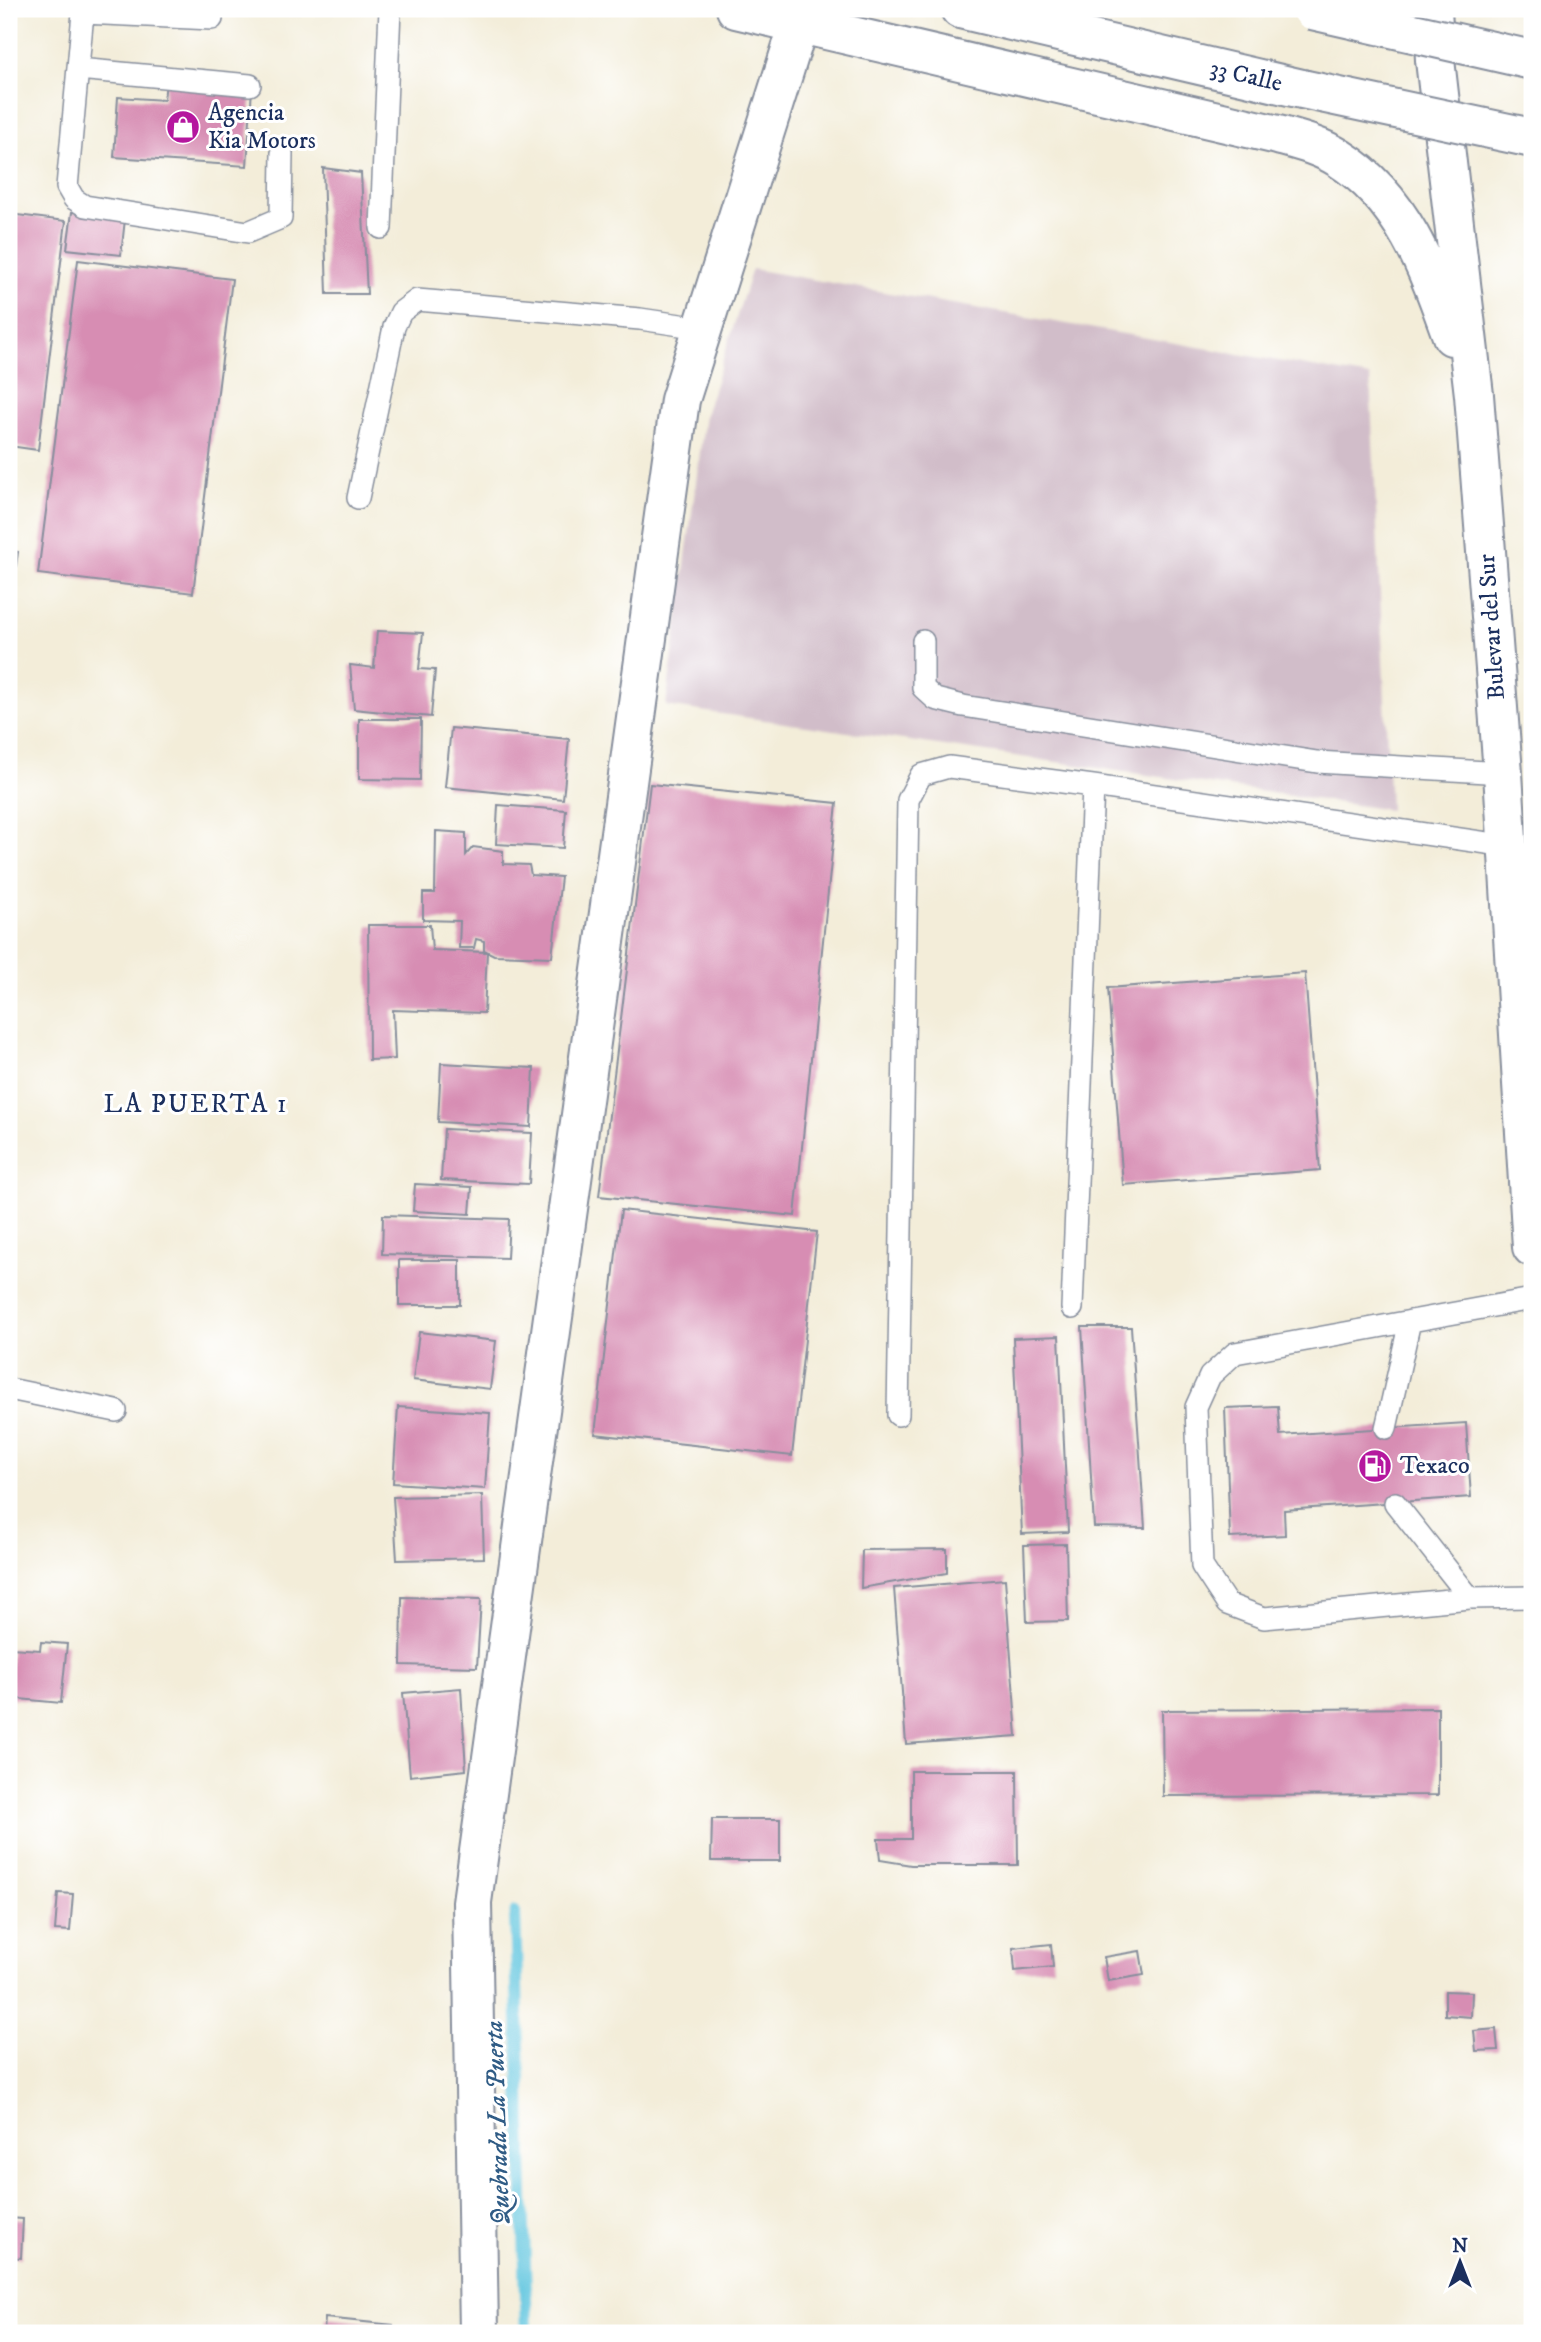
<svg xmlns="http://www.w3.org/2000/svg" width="1541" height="2342" font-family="'IM FELL DW Pica',serif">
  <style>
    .industrial { fill: #d1bdc9 }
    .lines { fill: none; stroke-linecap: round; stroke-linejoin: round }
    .stream { stroke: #62c6df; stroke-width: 12 }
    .building { fill: #d78db3 }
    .lane-casing { stroke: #878e9c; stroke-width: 24 }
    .street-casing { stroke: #878e9c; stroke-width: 42 }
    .primary-casing { stroke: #878e9c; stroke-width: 42 }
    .highway-casing { stroke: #878e9c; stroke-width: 42 }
    .lane { stroke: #fff; stroke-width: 21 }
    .street { stroke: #fff; stroke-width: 38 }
    .primary { stroke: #fff; stroke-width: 38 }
    .highway { stroke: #fff; stroke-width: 38 }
    .primary-bridge-casing { stroke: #878e9c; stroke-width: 42; stroke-linecap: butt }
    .primary-bridge { stroke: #fff; stroke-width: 38 }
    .labels { text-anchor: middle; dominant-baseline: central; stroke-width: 6; stroke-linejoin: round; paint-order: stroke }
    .street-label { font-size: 24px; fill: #1b2f5e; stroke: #fff }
    .poi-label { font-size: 24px; fill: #1b2f5e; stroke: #fff; text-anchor: start }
    .neighbourhood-label { font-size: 26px; letter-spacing: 2px; fill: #1b2f5e; stroke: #fff }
    .water-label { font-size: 26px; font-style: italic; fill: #305c85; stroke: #fff }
  </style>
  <rect width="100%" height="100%" fill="#fff"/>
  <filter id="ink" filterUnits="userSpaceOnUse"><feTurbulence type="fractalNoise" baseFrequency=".0143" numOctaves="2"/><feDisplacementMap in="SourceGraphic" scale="14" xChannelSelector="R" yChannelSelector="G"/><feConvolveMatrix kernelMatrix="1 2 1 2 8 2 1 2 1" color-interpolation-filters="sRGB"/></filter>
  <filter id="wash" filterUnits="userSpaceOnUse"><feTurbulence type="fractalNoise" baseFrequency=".00686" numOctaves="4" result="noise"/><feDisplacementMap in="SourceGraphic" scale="28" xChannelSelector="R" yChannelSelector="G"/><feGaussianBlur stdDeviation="1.57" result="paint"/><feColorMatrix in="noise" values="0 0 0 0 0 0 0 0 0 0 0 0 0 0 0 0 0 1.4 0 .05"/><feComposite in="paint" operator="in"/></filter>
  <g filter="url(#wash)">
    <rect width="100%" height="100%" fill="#f3edd9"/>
    <path class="industrial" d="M 752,269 L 1370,377 L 1390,810 L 666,706 L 705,415 Z"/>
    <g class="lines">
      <path class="stream" d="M 515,1912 L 527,2333"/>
    </g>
    <g id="blocks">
      <path class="building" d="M 166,82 L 252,88 L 247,166 L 114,157 L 118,97 L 164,100 Z
        M 323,168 L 361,173 L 367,294 L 327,294 Z
        M 72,212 L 125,219 L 121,255 L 67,249 Z
        M 9,214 L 66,221 L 38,450 L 9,446 Z
        M 78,260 L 232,279 L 193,593 L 38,574 Z
        M 9,551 L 18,552 L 15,573 L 9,572 Z
        M 377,631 L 423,633 L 419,669 L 435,670 L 431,717 L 354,709 L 350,665 L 374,668 Z
        M 359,719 L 421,719 L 420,780 L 359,779 Z
        M 451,728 L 569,739 L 563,799 L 445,787 Z
        M 650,784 L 837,803 L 795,1216 L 599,1196 Z
        M 498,805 L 566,810 L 563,848 L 496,844 Z
        M 436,831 L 466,833 L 466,855 L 473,847 L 503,851 L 503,864 L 529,865 L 531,875 L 561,877 L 552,957 L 494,955 L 484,950 L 484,941 L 476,939 L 474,948 L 459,948 L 460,921 L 423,920 L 423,893 L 435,893 Z
        M 368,925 L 430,925 L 432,950 L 487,952 L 484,1013 L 393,1010 L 395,1059 L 369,1060 Z
        M 1305,973 L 1320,1170 L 1123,1185 L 1108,988 Z
        M 441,1063 L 534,1068 L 531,1127 L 438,1122 Z
        M 444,1129 L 532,1133 L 529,1184 L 441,1180 Z
        M 415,1184 L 472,1187 L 470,1214 L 413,1211 Z
        M 621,1210 L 817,1232 L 792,1456 L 595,1434 Z
        M 383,1215 L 509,1219 L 507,1258 L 382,1254 Z
        M 399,1260 L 460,1260 L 460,1305 L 399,1305 Z
        M 1082,1327 L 1131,1327 L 1145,1528 L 1094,1527 Z
        M 419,1332 L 496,1341 L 490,1389 L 413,1380 Z
        M 1059,1336 L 1068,1532 L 1022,1534 L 1013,1338 Z
        M 1278,1406 L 1280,1435 L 1466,1423 L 1471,1497 L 1284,1510 L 1285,1535 L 1230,1538 L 1225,1408 Z
        M 398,1407 L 490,1413 L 485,1489 L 393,1483 Z
        M 482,1495 L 484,1558 L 397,1560 L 393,1497 Z
        M 1066,1544 L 1068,1621 L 1027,1622 L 1024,1545 Z
        M 947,1549 L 947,1573 L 861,1588 L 862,1550 Z
        M 1005,1579 L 1017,1736 L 906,1744 L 894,1588 Z
        M 402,1597 L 481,1599 L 477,1667 L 401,1665 Z
        M 41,1642 L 67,1644 L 61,1703 L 9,1698 L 11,1648 L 40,1650 Z
        M 461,1688 L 466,1770 L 410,1776 L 403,1693 Z
        M 1438,1708 L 1438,1795 L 1163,1796 L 1162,1710 Z
        M 911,1771 L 1017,1771 L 1018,1865 L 911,1865 L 880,1860 L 878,1839 L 911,1839 Z
        M 712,1819 L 780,1819 L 780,1861 L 711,1861 Z
        M 58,1893 L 73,1894 L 70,1931 L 55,1930 Z
        M 1051,1944 L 1053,1967 L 1015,1971 L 1013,1948 Z
        M 1140,1951 L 1144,1975 L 1108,1981 L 1104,1957 Z
        M 1445,1991 L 1472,1992 L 1471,2017 L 1445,2015 Z
        M 1496,2029 L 1498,2050 L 1476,2051 L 1474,2031 Z
        M 9,2218 L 23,2219 L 21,2258 L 9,2257 Z
        M 325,2318 L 393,2325 L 392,2333 L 324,2333 Z"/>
    </g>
  </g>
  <g filter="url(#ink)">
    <use href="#blocks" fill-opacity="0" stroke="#878e9c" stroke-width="2"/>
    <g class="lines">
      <g class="lane-casing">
        <path id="lane" d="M 88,9 L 83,13 L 67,187 L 74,199 L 85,206 L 248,232 L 281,218 L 282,153
          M 83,13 L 212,19
          M 78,69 L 250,85
          M 381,228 L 390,9
          M 358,498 L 394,327 L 401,312 L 417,300 L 640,319 L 701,328
          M 923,641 L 923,688 L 935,699 L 963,706 L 1317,762 L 1503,773
          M 1532,1299 L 1235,1353 L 1210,1376 L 1196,1407 L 1202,1566 L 1227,1604 L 1264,1618 L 1470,1598 L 1532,1597
          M 1072,1308 L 1093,786
          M 9,1389 L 116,1411
          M 898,1415 L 908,800 L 921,775 L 949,767 L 1093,786 L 1508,846
          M 1386,1428 L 1410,1321
          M 1395,1503 L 1470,1598"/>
      </g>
      <g class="street-casing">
        <path id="street" d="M 479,2333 L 472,1902 L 680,400 L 799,24"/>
      </g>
      <g class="primary-casing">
        <path id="primary" d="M 960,9 L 1302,89"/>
      </g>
      <g class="highway-casing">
        <path id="highway" d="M 736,9 L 1278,135 C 1299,141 1320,146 1339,158 C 1403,198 1428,269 1452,336
          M 1432,9 L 1435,60 L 1474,395 L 1503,773 L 1532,1247"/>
      </g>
      <use href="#lane" class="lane"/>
      <use href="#street" class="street"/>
      <use href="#primary" class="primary"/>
      <use href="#highway" class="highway"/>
      <g class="primary-bridge-casing">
        <path id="primary-bridge" d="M 1312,10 L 1532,60
          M 1302,89 L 1532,138"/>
      </g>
      <use href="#primary-bridge" class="primary-bridge"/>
    </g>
  </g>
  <defs>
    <g id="shop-disc" transform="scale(1.75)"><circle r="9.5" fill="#b5179e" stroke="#fff"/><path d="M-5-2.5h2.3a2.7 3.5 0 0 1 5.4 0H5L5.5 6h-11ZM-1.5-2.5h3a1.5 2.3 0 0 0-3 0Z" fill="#fff"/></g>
    <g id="fuel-disc" transform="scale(1.75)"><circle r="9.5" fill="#b5179e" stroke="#fff"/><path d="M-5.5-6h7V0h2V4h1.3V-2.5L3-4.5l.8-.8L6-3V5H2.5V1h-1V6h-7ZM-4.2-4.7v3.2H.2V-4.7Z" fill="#fff"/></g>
  </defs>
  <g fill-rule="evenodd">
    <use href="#shop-disc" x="183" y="127"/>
    <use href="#fuel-disc" x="1375" y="1466"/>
  </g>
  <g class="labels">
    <g class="street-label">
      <text transform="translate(1246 76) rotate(13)">33 Calle</text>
      <text transform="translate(1492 627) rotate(-94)">Bulevar del Sur</text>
    </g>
    <g class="poi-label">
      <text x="208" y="113">Agencia<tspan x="208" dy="28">Kia Motors</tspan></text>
      <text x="1400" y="1466">Texaco</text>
    </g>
    <g class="neighbourhood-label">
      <text x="196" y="1104">LA PUERTA 1</text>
    </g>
    <g class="water-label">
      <text transform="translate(498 2123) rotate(-92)">Quebrada La Puerta</text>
    </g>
  </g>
  <rect width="1541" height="2342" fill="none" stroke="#fff" stroke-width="35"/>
  <g transform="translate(1460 2262)" stroke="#ffffff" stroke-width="5" paint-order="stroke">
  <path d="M0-5L12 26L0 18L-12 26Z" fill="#1b2f5e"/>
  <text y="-10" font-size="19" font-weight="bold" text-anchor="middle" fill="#1b2f5e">N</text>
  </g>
</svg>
